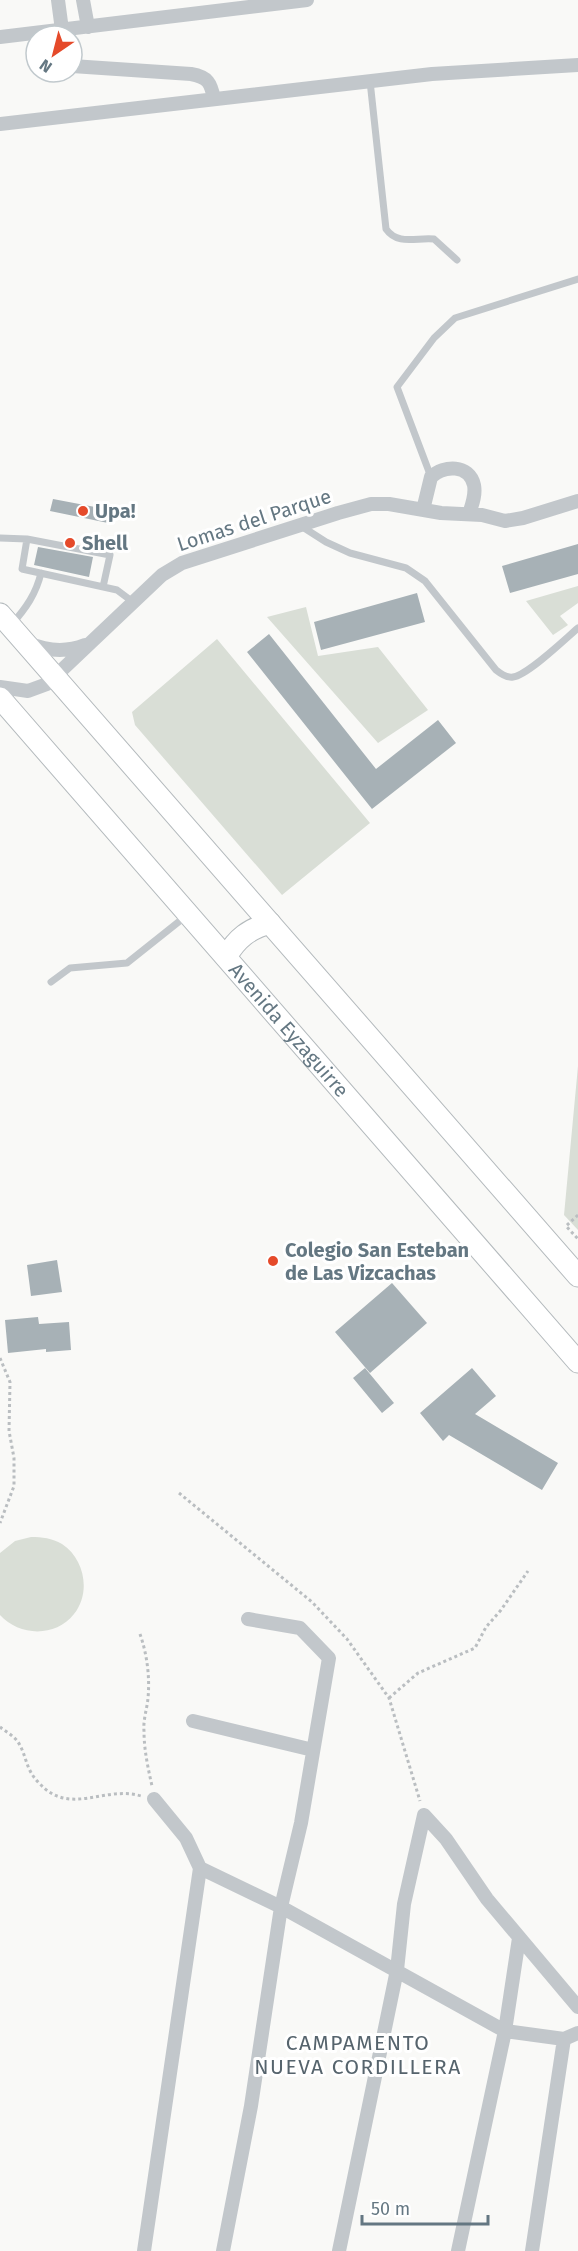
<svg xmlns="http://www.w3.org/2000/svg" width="578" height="2251" font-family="'Fira Sans',sans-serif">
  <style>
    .green { fill: #d9ded6 }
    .building { fill: #a7b1b6 }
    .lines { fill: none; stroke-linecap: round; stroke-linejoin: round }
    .primary-casing { stroke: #b4babd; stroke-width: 23 }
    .path { stroke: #babec1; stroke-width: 3; stroke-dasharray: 3 3; stroke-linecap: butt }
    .lane { stroke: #c2c7cb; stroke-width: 7 }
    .street { stroke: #c2c7cb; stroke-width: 14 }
    .primary { stroke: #fff; stroke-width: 21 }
    .poi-dot { fill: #e54a2a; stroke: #fff; stroke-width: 2 }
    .labels { text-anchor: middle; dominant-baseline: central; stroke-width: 6; stroke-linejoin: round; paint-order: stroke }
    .poi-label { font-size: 20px; font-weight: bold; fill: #647782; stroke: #fff; text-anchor: start }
    .street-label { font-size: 20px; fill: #647782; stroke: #fff }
    .neighbourhood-label { font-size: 21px; letter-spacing: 1.5px; fill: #56646d; stroke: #fff }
  </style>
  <rect width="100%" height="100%" fill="#f9f9f7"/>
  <path class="green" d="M 578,586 L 578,603 L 560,616 L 568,625 L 553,635 L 526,601 Z
    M 306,607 L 318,656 L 378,647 L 428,710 L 378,743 L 267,617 Z
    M 217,639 L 370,823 L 282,895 L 135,725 L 132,712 Z
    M 578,1066 L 578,1230 L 564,1215 Z
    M 31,1537 C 42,1537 52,1538 62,1544 C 85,1559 91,1593 74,1614 C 55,1638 19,1636 0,1615 L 0,1553 L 15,1541 Z"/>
  <path class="building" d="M 53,499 L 116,511 L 113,524 L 50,511 Z
    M 578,544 L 578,574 L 510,593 L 502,566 Z
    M 38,547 L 93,557 L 89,577 L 34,565 Z
    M 417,593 L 425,622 L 321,650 L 314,622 Z
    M 269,634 L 376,769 L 438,720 L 456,743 L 372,809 L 247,652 Z
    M 57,1260 L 62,1292 L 31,1296 L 27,1265 Z
    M 392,1283 L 427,1323 L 370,1373 L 335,1332 Z
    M 38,1317 L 39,1324 L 69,1322 L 71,1350 L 46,1352 L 46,1349 L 8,1353 L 5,1320 Z
    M 365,1368 L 394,1403 L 382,1413 L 353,1378 Z
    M 472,1368 L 496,1396 L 475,1414 L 558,1463 L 542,1490 L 449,1435 L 443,1441 L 420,1413 Z"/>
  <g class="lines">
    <g class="primary-casing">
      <g id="primary">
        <path d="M 0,614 L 578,1276"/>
        <path id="s1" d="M 0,698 L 578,1362"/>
        <path d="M 226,957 C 237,938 249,929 270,923"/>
      </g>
    </g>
    <path class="path" d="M 578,1215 L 566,1226 L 578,1239
      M 0,1358 L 10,1382 L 9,1431 L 14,1458 L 14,1486 L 0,1523
      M 179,1493 L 312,1602 L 347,1639 L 389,1698 L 420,1801
      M 140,1634 C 147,1654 150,1677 148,1698 C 147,1709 143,1720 144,1731 C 144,1750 148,1768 152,1786
      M 389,1698 L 418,1673 L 475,1648 L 486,1627 L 501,1610 L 528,1571
      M 0,1727 C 5,1731 14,1736 18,1742 C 27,1756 25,1769 39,1783 C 70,1817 104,1785 141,1796"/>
    <path class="lane" d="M 370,81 L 386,229 C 398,246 417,237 434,239 L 457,260
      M 431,477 L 397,387 L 434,338 L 455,318 L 578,279
      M 301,526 L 326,542 L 350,553 L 406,568 L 425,581 L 496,670 C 501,674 507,678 513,677 C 528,675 565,639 578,628
      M 0,538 L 27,539 L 110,555 L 103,587
      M 27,539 L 22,569 L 117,590 L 133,602
      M 12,624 C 26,608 36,594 41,573
      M 51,982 L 70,968 L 127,963 L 186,916"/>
    <path class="street" d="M 58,0 L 62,30
      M 83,0 L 88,27
      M 0,37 L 307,0
      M 72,66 L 191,74 C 208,77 211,83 214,99
      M 0,124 L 432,74 L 578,65
      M 423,510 L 431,477 C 444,465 469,464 474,485 C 476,495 472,505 469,514
      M 28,643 C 47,651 65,653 85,645
      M 0,687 L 28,691 L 47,684 L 162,575 L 182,563 L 338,513 L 371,504 L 389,504 L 441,513 L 482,515 L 505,521 L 523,518 L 578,501
      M 193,1721 L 313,1750
      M 424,1815 L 446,1839 L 487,1899 L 578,2007
      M 200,1868 L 281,1907 L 505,2031 L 564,2039 L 578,2033
      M 144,2251 L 200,1868 L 186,1838 L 154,1799
      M 223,2251 L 251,2106 L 281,1907 L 301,1823 L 329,1658 L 300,1628 L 248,1619
      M 339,2251 L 397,1970 L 404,1904 L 424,1815
      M 458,2251 L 505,2031 L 519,1938
      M 532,2251 L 564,2039"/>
    <use href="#primary" class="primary"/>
  </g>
  <g class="poi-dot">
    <circle cx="83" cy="511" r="6"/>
    <circle cx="70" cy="543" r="6"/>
    <circle cx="273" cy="1261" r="6"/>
  </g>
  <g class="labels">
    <g class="poi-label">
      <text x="95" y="511">Upa!</text>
      <text x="82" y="543">Shell</text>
      <text x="285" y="1250">Colegio San Esteban<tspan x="285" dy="23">de Las Vizcachas</tspan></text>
    </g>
    <g class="street-label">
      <text transform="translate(254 520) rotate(-18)">Lomas del Parque</text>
      <text stroke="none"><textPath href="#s1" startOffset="440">Avenida Eyzaguirre</textPath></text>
    </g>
    <g class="neighbourhood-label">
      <text x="358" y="2043">CAMPAMENTO<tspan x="358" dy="24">NUEVA CORDILLERA</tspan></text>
    </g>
  </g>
  <g transform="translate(54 54) rotate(215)"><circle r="28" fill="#ffffff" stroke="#c1c9cd" stroke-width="1.5"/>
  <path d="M0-4.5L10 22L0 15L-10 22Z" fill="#e54a2a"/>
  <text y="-9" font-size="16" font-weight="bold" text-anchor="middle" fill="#647782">N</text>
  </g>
  <path d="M362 2215v9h126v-9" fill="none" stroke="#647782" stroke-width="3"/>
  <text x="371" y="2215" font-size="18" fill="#647782" stroke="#ffffff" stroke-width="4.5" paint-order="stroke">50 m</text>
</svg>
